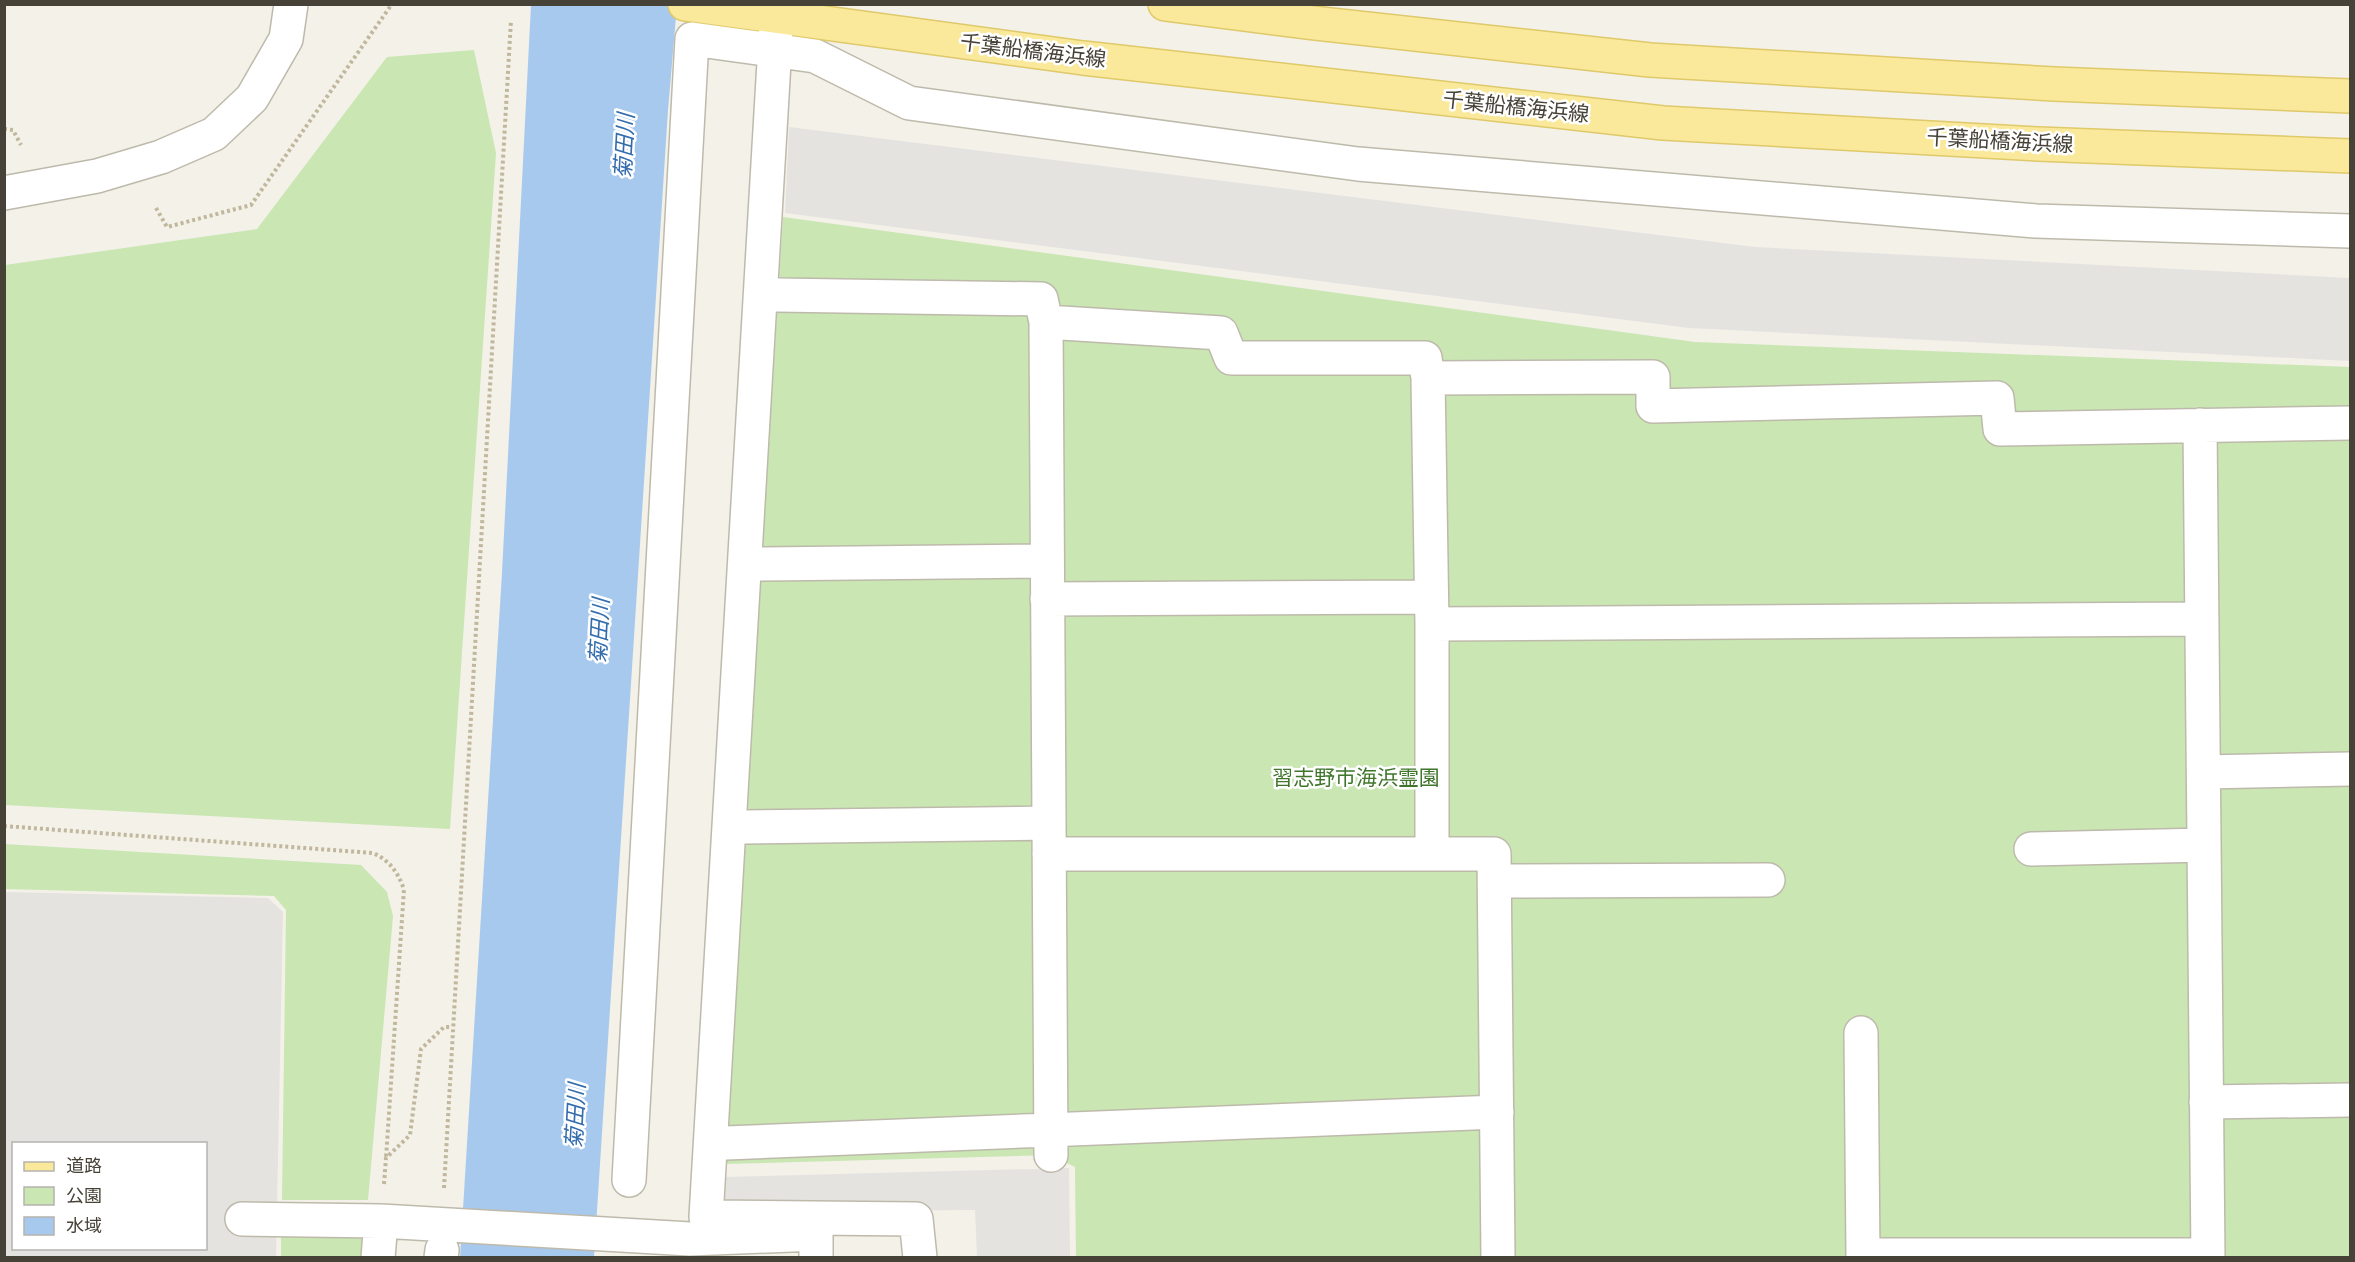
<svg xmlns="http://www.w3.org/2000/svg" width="2355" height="1262" font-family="Jost,'Noto Sans JP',sans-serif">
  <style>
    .green { fill: #c9e6b3 }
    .parking { fill: #e5e3e0; fill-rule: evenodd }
    .water { fill: #a7c9ed }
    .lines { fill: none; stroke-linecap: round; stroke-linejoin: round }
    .minor-casing { stroke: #bebaab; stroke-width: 36 }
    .major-casing { stroke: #dfc96a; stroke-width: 36 }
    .path { stroke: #c0b79d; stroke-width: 4; stroke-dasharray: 3 3; stroke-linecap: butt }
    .minor { stroke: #fff; stroke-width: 33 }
    .major { stroke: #fae99a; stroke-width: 33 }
    .labels { text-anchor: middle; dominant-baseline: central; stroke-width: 5; stroke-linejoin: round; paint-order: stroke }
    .street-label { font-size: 21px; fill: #464237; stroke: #fff }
    .park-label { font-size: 21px; fill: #40762c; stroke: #fff }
    .water-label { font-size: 22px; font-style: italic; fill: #346dae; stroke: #fff }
  </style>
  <rect width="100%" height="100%" fill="#f3f1e8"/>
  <path class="green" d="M 474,50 L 496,153 L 450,829 L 5,805 L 5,265 L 257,229 L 387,57 Z
    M 783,217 L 1695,342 L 2350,367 L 2350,1257 L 1076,1257 L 1075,1167 L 1051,1155 L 724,1164 Z
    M 4,844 L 361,865 L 387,892 L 393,916 L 368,1200 L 282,1200 L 286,910 L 274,896 L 5,889 Z
    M 281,1229 L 370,1230 L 369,1257 L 281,1258 Z"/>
  <path class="parking" d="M 789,127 L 1755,247 L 2350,278 L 2350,361 L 1689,328 L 785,213 Z
    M 5,892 L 268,898 L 283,912 L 276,1257 L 5,1258 ZM 14,1144 L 206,1144 L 206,1248 L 14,1248 Z
    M 1069,1168 L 1070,1257 L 977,1257 L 975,1210 L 721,1212 L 723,1177 Z"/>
  <path class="water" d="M 531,5 L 677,5 L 668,110 L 594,1257 L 460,1258 L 502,573 Z"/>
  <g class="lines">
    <g class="minor-casing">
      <path id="minor" d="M 776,28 L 706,1217 L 916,1219 L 920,1258
        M 4,193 L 97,176 L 161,157 L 214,134 L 252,98 L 286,39 L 291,4
        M 778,295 L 1041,299 L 1046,322 L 1221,333 L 1231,358 L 1425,358 L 1428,378 L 1653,377 L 1653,406 L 1997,398 L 2000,429 L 2350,423
        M 1046,322 L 1051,1155
        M 1428,378 L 1432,624 L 1432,854
        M 2200,425 L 2208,1258
        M 762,564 L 1047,561
        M 1047,599 L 1431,597
        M 1432,624 L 2202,619
        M 2204,772 L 2350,769
        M 745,827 L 1049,823
        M 2031,849 L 2204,845
        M 1049,854 L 1494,854 L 1498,1258
        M 1495,881 L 1768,880
        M 1861,1033 L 1863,1258
        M 2206,1102 L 2350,1100
        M 726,1143 L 1497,1112
        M 629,1180 L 692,39 L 815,56 L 909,103 L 1358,164 L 2036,221 L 2350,231
        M 242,1219 L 381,1221 L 690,1239 L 816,1234 L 816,1258
        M 1863,1255 L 2208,1255
        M 378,1258 L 381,1221
        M 441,1258 L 442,1250"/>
    </g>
    <g class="major-casing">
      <path id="major" d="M 685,4 L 1083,58 L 1663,123 L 2038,144 L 2350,156
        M 1165,4 L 1314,23 L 1650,60 L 2054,84 L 2350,96"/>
    </g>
    <path class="path" d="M 4,129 L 13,130 L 21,145
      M 156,208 L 167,227 L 251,205 L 392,4
      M 4,826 L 373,853 C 390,861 397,871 404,889 L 386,1158
      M 384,1184 L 386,1158 L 410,1135 L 421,1049 L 444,1027 L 452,1027
      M 444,1188 L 511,20"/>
    <use href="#minor" class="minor"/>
    <use href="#major" class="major"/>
  </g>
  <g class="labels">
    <g class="street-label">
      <text transform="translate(1033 51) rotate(7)">千葉船橋海浜線</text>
      <text transform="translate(1516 107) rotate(6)">千葉船橋海浜線</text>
      <text transform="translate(2000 141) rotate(3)">千葉船橋海浜線</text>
    </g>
    <g class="park-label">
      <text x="1356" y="778">習志野市海浜霊園</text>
    </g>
    <g class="water-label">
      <text transform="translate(624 146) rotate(-87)">菊田川</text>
      <text transform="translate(599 631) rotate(-87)">菊田川</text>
      <text transform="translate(575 1116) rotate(-87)">菊田川</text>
    </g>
  </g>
  <rect width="2355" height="1262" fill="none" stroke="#464237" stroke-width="12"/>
  <rect x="12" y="1142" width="195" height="108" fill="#ffffff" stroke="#b5b3af" stroke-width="1.5"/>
  <rect x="24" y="1162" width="30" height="9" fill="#fae99a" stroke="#b5b3af" stroke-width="1.5"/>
  <text x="66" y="1172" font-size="18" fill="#464237">道路</text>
  <rect x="24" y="1187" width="30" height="18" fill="#c9e6b3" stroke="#b5b3af" stroke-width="1.5"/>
  <text x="66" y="1202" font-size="18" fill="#464237">公園</text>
  <rect x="24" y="1217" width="30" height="18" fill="#a7c9ed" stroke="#b5b3af" stroke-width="1.5"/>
  <text x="66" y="1232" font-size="18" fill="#464237">水域</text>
</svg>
